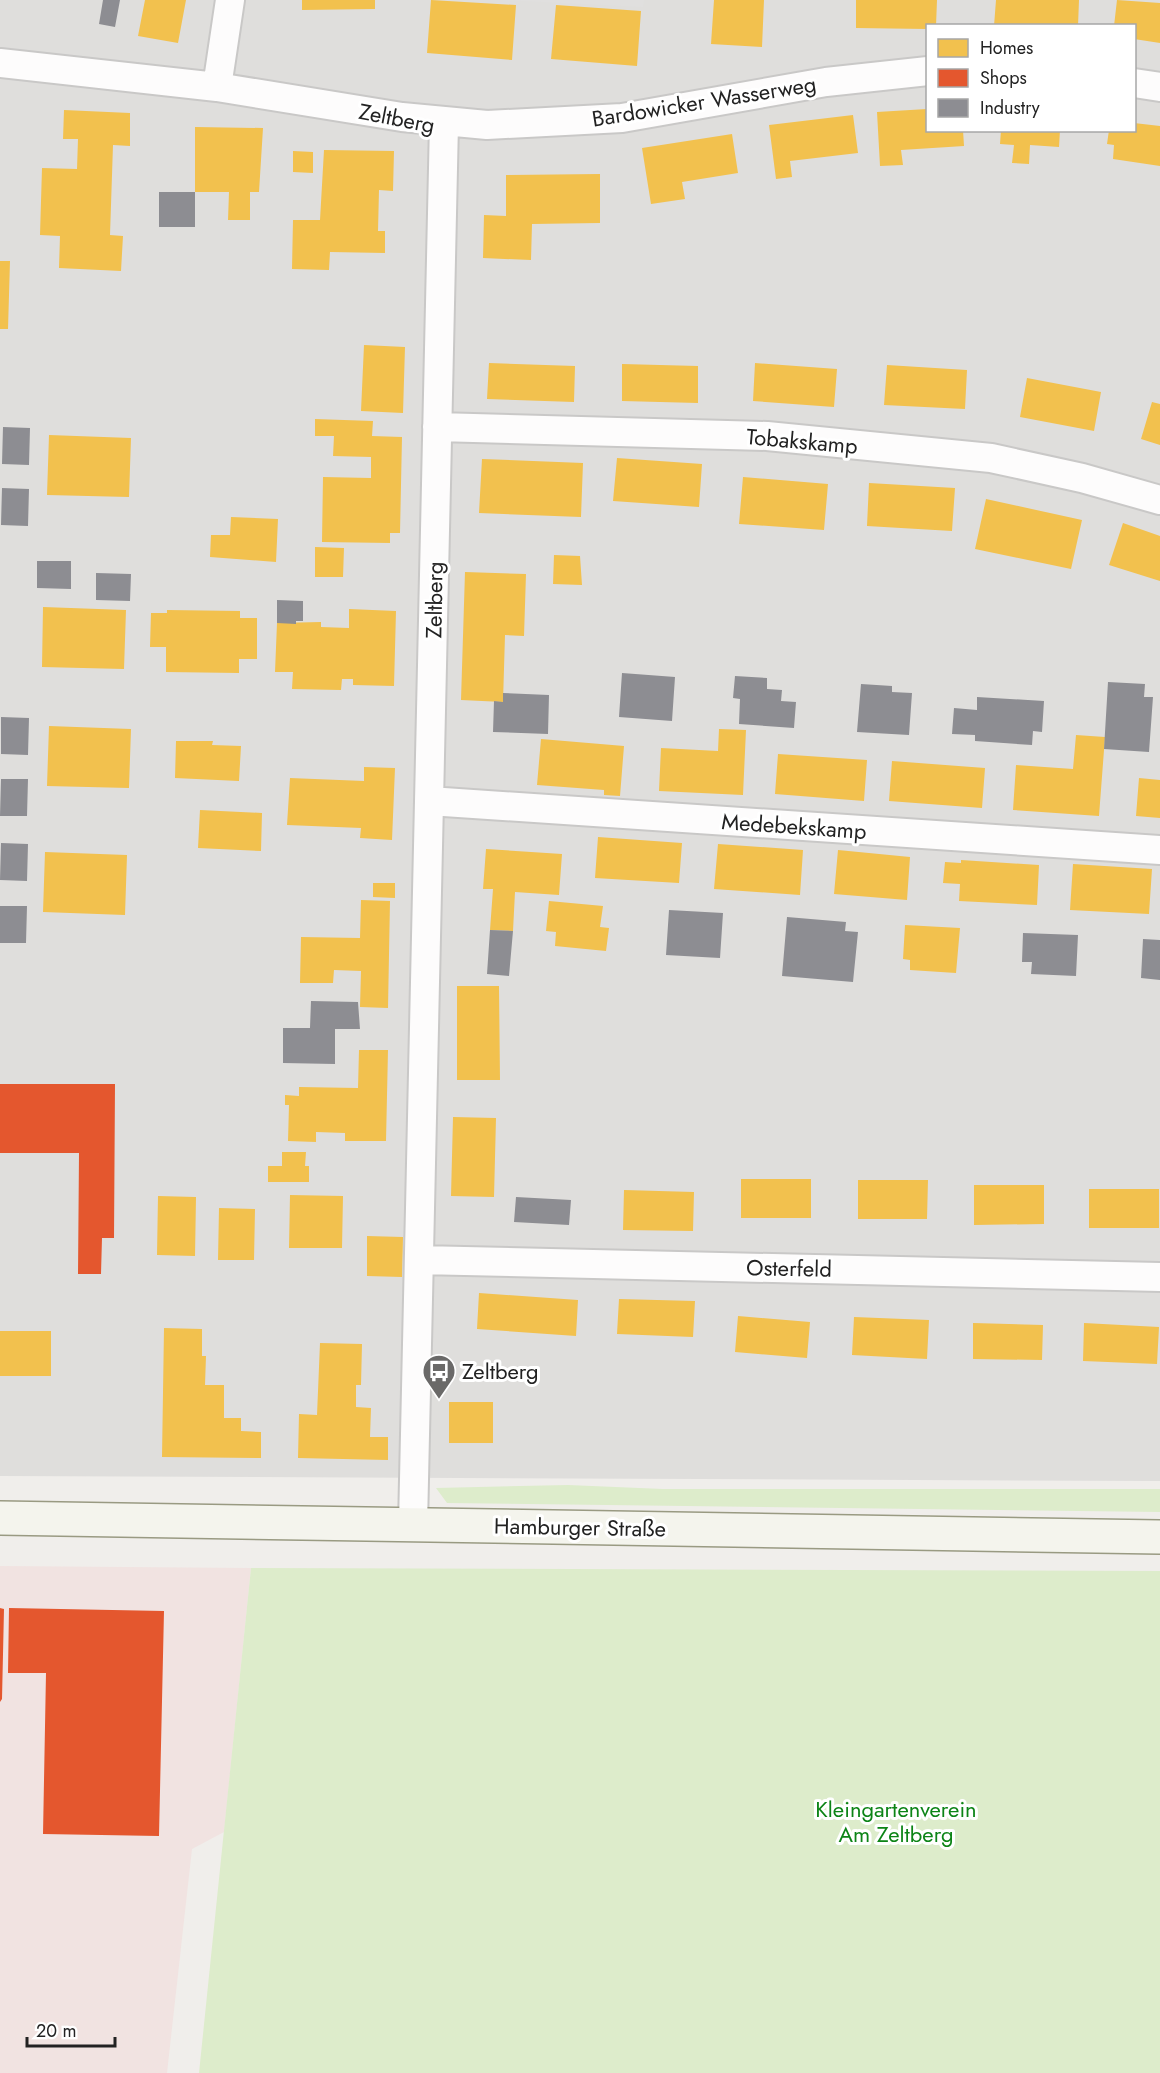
<svg xmlns="http://www.w3.org/2000/svg" width="1160" height="2073" font-family="Jost,sans-serif">
  <style>
    .residential { fill: #dfdedc; fill-rule: evenodd }
    .commercial { fill: #f1e3e1 }
    .grass { fill: #ddeccb }
    .parking { fill: #e0dfde }
    .homes { fill: #f2c14e }
    .shops { fill: #e4572e }
    .industry { fill: #8d8d92 }
    .lines { fill: none; stroke-linecap: round; stroke-linejoin: round }
    .minor-casing { stroke: #c9c8c7; stroke-width: 32 }
    .secondary-casing { stroke: #999a82; stroke-width: 36 }
    .minor { stroke: #fdfcfc; stroke-width: 28 }
    .secondary { stroke: #f4f4ed; stroke-width: 33 }
    .labels { text-anchor: middle; dominant-baseline: central; stroke-width: 6; stroke-linejoin: round; paint-order: stroke }
    .street-label { font-size: 22px; fill: #222; stroke: #fff }
    .poi-label { font-size: 22px; fill: #222; stroke: #fff; text-anchor: start }
    .park-label { font-size: 22px; fill: #0c8416; stroke: #fff }
  </style>
  <rect width="100%" height="100%" fill="#f0eeeb"/>
  <path class="residential" d="M 0,0 L 1160,0 L 1160,1481 L 0,1476 ZM 928,26 L 1134,26 L 1134,130 L 928,130 Z"/>
  <path class="commercial" d="M 0,1566 L 251,1568 L 224,1832 L 192,1849 L 167,2073 L 0,2073 Z"/>
  <path class="grass" d="M 568,1485 L 663,1489 L 1160,1489 L 1160,1512 L 447,1503 L 436,1488 Z
    M 251,1568 L 1160,1571 L 1160,2073 L 199,2073 Z"/>
  <path class="parking" d="M 501,0 L 644,0 L 643,7 Z"/>
  <path class="homes" d="M 145,0 L 186,0 L 178,43 L 138,36 Z
    M 302,0 L 375,0 L 375,9 L 302,10 Z
    M 431,0 L 516,5 L 512,60 L 427,53 Z
    M 714,0 L 764,0 L 762,47 L 711,44 Z
    M 856,0 L 937,0 L 936,26 L 927,26 L 927,29 L 856,28 Z
    M 996,0 L 1079,0 L 1078,26 L 994,26 Z
    M 1117,0 L 1160,3 L 1160,43 L 1134,39 L 1134,26 L 1114,26 Z
    M 556,5 L 641,11 L 637,66 L 551,59 Z
    M 927,109 L 927,130 L 963,130 L 964,146 L 901,150 L 903,165 L 880,166 L 877,112 Z
    M 64,110 L 130,113 L 130,146 L 113,145 L 110,235 L 123,236 L 121,271 L 59,268 L 60,236 L 40,235 L 42,168 L 77,169 L 78,139 L 63,139 Z
    M 853,115 L 858,153 L 790,161 L 792,177 L 776,179 L 769,125 Z
    M 1134,123 L 1160,126 L 1160,166 L 1113,159 L 1114,145 L 1107,144 L 1109,130 L 1134,130 Z
    M 195,127 L 263,128 L 259,192 L 250,192 L 250,220 L 228,220 L 229,192 L 195,192 Z
    M 1001,130 L 1060,130 L 1059,147 L 1030,145 L 1029,164 L 1012,163 L 1014,145 L 1000,144 Z
    M 732,134 L 738,173 L 682,182 L 685,199 L 651,204 L 642,148 Z
    M 324,150 L 394,151 L 393,191 L 379,190 L 378,231 L 385,231 L 385,253 L 330,252 L 329,270 L 292,269 L 293,220 L 320,220 Z
    M 293,151 L 313,152 L 313,173 L 293,172 Z
    M 600,174 L 600,223 L 532,224 L 531,260 L 483,258 L 484,215 L 506,216 L 506,175 Z
    M 0,261 L 10,261 L 8,329 L 0,329 Z
    M 364,345 L 405,347 L 403,413 L 361,411 Z
    M 489,363 L 575,366 L 574,402 L 487,399 Z
    M 755,363 L 837,369 L 834,407 L 753,401 Z
    M 622,364 L 698,366 L 698,403 L 622,401 Z
    M 887,365 L 967,370 L 965,409 L 884,405 Z
    M 1027,378 L 1101,392 L 1094,431 L 1020,417 Z
    M 1152,402 L 1160,404 L 1160,445 L 1141,439 Z
    M 315,419 L 373,421 L 372,436 L 402,437 L 400,533 L 390,533 L 390,543 L 322,542 L 323,477 L 371,478 L 371,457 L 333,456 L 334,436 L 315,436 Z
    M 49,435 L 131,438 L 129,497 L 47,495 Z
    M 617,458 L 702,464 L 699,507 L 613,501 Z
    M 482,459 L 583,463 L 581,517 L 479,513 Z
    M 743,477 L 828,484 L 824,530 L 739,524 Z
    M 869,483 L 955,488 L 952,531 L 867,526 Z
    M 986,499 L 1082,520 L 1071,569 L 975,549 Z
    M 231,517 L 278,519 L 276,562 L 210,557 L 211,535 L 230,535 Z
    M 1123,523 L 1160,536 L 1160,581 L 1109,565 Z
    M 315,547 L 344,548 L 343,577 L 315,577 Z
    M 554,555 L 580,556 L 582,585 L 553,584 Z
    M 465,572 L 526,574 L 524,636 L 505,635 L 503,702 L 461,700 Z
    M 43,607 L 126,610 L 124,669 L 42,667 Z
    M 349,609 L 396,611 L 394,686 L 353,685 L 353,679 L 342,679 L 341,690 L 292,689 L 293,672 L 275,672 L 277,623 L 321,622 L 321,627 L 349,628 Z
    M 167,610 L 240,611 L 240,618 L 257,618 L 257,659 L 239,659 L 239,673 L 166,672 L 166,647 L 150,647 L 151,613 L 167,613 Z
    M 49,726 L 131,729 L 129,788 L 47,786 Z
    M 719,729 L 746,730 L 743,795 L 659,791 L 661,748 L 718,751 Z
    M 1076,735 L 1105,737 L 1099,816 L 1013,810 L 1016,765 L 1073,769 Z
    M 541,739 L 624,746 L 620,796 L 604,795 L 604,790 L 537,785 Z
    M 176,741 L 213,741 L 212,745 L 241,746 L 239,781 L 175,778 Z
    M 778,754 L 867,760 L 864,801 L 775,794 Z
    M 892,761 L 985,768 L 982,808 L 889,801 Z
    M 364,767 L 395,768 L 392,840 L 360,838 L 361,828 L 287,825 L 290,778 L 364,781 Z
    M 1139,778 L 1160,780 L 1160,818 L 1136,816 Z
    M 200,810 L 262,813 L 261,851 L 198,848 Z
    M 598,837 L 682,843 L 679,883 L 595,878 Z
    M 718,844 L 803,850 L 800,895 L 714,889 Z
    M 486,849 L 562,854 L 559,895 L 515,892 L 513,931 L 490,930 L 493,889 L 483,889 Z
    M 838,850 L 910,857 L 907,900 L 834,894 Z
    M 45,852 L 127,855 L 125,915 L 43,912 Z
    M 961,860 L 1039,865 L 1037,905 L 959,901 L 960,884 L 943,883 L 945,862 L 961,863 Z
    M 1073,864 L 1152,869 L 1149,914 L 1070,910 Z
    M 373,883 L 395,883 L 395,898 L 373,897 Z
    M 361,900 L 390,901 L 388,1008 L 360,1007 L 361,971 L 334,970 L 333,983 L 300,983 L 301,937 L 360,938 Z
    M 549,901 L 603,906 L 600,927 L 609,928 L 606,951 L 555,946 L 556,932 L 546,931 Z
    M 905,925 L 960,928 L 956,973 L 910,970 L 910,960 L 903,959 Z
    M 457,986 L 499,986 L 500,1080 L 457,1080 Z
    M 359,1050 L 388,1050 L 386,1141 L 345,1141 L 345,1133 L 316,1132 L 316,1142 L 288,1141 L 289,1105 L 285,1105 L 285,1095 L 299,1096 L 299,1087 L 358,1088 Z
    M 453,1117 L 496,1118 L 494,1197 L 451,1196 Z
    M 282,1152 L 306,1152 L 305,1166 L 309,1166 L 309,1182 L 268,1182 L 268,1166 L 282,1166 Z
    M 741,1179 L 811,1179 L 811,1218 L 741,1218 Z
    M 858,1180 L 928,1180 L 927,1219 L 858,1219 Z
    M 974,1185 L 1044,1185 L 1044,1224 L 974,1225 Z
    M 1089,1189 L 1159,1189 L 1159,1228 L 1089,1228 Z
    M 624,1190 L 694,1192 L 693,1231 L 623,1230 Z
    M 290,1195 L 343,1196 L 342,1248 L 289,1248 Z
    M 158,1196 L 196,1197 L 195,1256 L 157,1255 Z
    M 219,1208 L 255,1209 L 254,1260 L 218,1260 Z
    M 367,1236 L 403,1237 L 402,1277 L 367,1276 Z
    M 479,1293 L 578,1300 L 576,1336 L 477,1329 Z
    M 619,1299 L 695,1301 L 693,1337 L 617,1334 Z
    M 738,1316 L 810,1322 L 807,1358 L 735,1352 Z
    M 854,1317 L 929,1320 L 927,1359 L 852,1355 Z
    M 973,1323 L 1043,1325 L 1042,1360 L 973,1359 Z
    M 1084,1323 L 1159,1327 L 1157,1364 L 1083,1361 Z
    M 164,1328 L 202,1329 L 202,1356 L 206,1356 L 205,1385 L 224,1385 L 224,1418 L 241,1418 L 241,1431 L 261,1432 L 261,1458 L 162,1457 Z
    M 0,1331 L 51,1331 L 51,1376 L 0,1376 Z
    M 320,1343 L 362,1344 L 361,1385 L 356,1385 L 356,1407 L 371,1408 L 370,1437 L 388,1437 L 388,1460 L 298,1458 L 299,1414 L 317,1415 Z
    M 449,1402 L 493,1402 L 493,1443 L 449,1443 Z"/>
  <path class="shops" d="M 0,1084 L 115,1084 L 114,1238 L 102,1238 L 101,1274 L 78,1274 L 79,1153 L 0,1153 Z
    M 0,1608 L 4,1609 L 2,1699 L 0,1702 Z
    M 9,1608 L 164,1611 L 159,1836 L 43,1834 L 46,1673 L 8,1673 Z"/>
  <path class="industry" d="M 103,0 L 120,0 L 115,27 L 99,24 Z
    M 159,192 L 195,192 L 195,227 L 159,227 Z
    M 3,427 L 30,428 L 29,465 L 2,464 Z
    M 2,488 L 29,489 L 28,526 L 1,525 Z
    M 37,561 L 71,561 L 71,589 L 37,588 Z
    M 96,573 L 131,574 L 130,601 L 96,600 Z
    M 277,600 L 303,601 L 303,621 L 296,621 L 296,624 L 277,623 Z
    M 622,673 L 675,677 L 672,721 L 619,717 Z
    M 735,676 L 767,678 L 767,689 L 782,690 L 781,701 L 796,702 L 794,728 L 739,724 L 740,699 L 733,698 Z
    M 1108,682 L 1145,684 L 1144,697 L 1153,697 L 1149,752 L 1104,749 Z
    M 861,684 L 892,686 L 892,692 L 912,693 L 909,735 L 857,732 Z
    M 503,693 L 549,695 L 548,734 L 493,732 L 494,701 L 503,702 Z
    M 977,697 L 1044,701 L 1042,732 L 1033,731 L 1032,745 L 975,741 L 975,735 L 952,734 L 954,708 L 977,710 Z
    M 1,717 L 29,718 L 28,755 L 1,754 Z
    M 1,779 L 28,779 L 27,816 L 0,816 Z
    M 1,843 L 28,844 L 27,881 L 0,880 Z
    M 0,906 L 27,906 L 26,943 L 0,943 Z
    M 669,910 L 723,913 L 720,958 L 666,955 Z
    M 787,917 L 846,922 L 845,931 L 858,932 L 853,982 L 782,976 Z
    M 490,930 L 513,931 L 509,976 L 487,974 Z
    M 1023,933 L 1078,935 L 1076,976 L 1031,974 L 1032,962 L 1022,962 Z
    M 1143,939 L 1160,940 L 1160,980 L 1141,978 Z
    M 311,1001 L 358,1002 L 360,1029 L 335,1029 L 335,1064 L 283,1063 L 283,1028 L 310,1028 Z
    M 516,1197 L 571,1200 L 569,1225 L 514,1222 Z"/>
  <g class="lines">
    <g class="minor-casing">
      <path id="minor" d="M 0,63 L 217,87 L 402,117 L 487,125 L 622,118 L 826,82 L 928,71
        M 1134,83 L 1160,87
        M 217,87 L 230,0
        M 437,427 L 767,436 L 991,458 L 1082,478 L 1160,500
        M 429,801 L 1160,850
        M 419,1260 L 1160,1277
        M 413,1525 L 444,123"/>
    </g>
    <g class="secondary-casing">
      <path id="secondary" d="M 0,1518 L 1160,1537"/>
    </g>
    <use href="#minor" class="minor"/>
    <use href="#secondary" class="secondary"/>
  </g>
  <defs>
    <g id="bus-pin" transform="scale(1.725)"><path d="M0 17L-7.5 6A9.5 9.5 0 1 1 7.5 6Z" fill="#6a6968" stroke="#fff"/><path d="M-5-6H5V4H4V6H2V4H-2V6H-4V4H-5ZM-3.5-4V0h7V-4ZM-3.5 1.2v1.5H-2V1.2ZM2 1.2v1.5H3.5V1.2Z" fill="#fff"/></g>
  </defs>
  <g fill-rule="evenodd">
    <use href="#bus-pin" x="439" y="1371"/>
  </g>
  <g class="labels">
    <g class="street-label">
      <text transform="translate(704 101) rotate(-9)">Bardowicker Wasserweg</text>
      <text transform="translate(397 118) rotate(11)">Zeltberg</text>
      <text transform="translate(802 441) rotate(5)">Tobakskamp</text>
      <text transform="translate(434 600) rotate(-89)">Zeltberg</text>
      <text transform="translate(794 826) rotate(4)">Medebekskamp</text>
      <text transform="translate(789 1268) rotate(1)">Osterfeld</text>
      <text transform="translate(580 1527) rotate(1)">Hamburger Straße</text>
    </g>
    <g class="poi-label">
      <text x="462" y="1371">Zeltberg</text>
    </g>
    <g class="park-label">
      <text x="896" y="1809">Kleingartenverein<tspan x="896" dy="25">Am Zeltberg</tspan></text>
    </g>
  </g>
  <rect x="926" y="24" width="210" height="108" fill="#ffffff" stroke="#a7a7a7" stroke-width="1.5"/>
  <rect x="938" y="39" width="30" height="18" fill="#f2c14e" stroke="#a7a7a7" stroke-width="1.5"/>
  <text x="980" y="54" font-size="18" fill="#222222">Homes</text>
  <rect x="938" y="69" width="30" height="18" fill="#e4572e" stroke="#a7a7a7" stroke-width="1.5"/>
  <text x="980" y="84" font-size="18" fill="#222222">Shops</text>
  <rect x="938" y="99" width="30" height="18" fill="#8d8d92" stroke="#a7a7a7" stroke-width="1.5"/>
  <text x="980" y="114" font-size="18" fill="#222222">Industry</text>
  <path d="M27 2037v9h88v-9" fill="none" stroke="#222222" stroke-width="3"/>
  <text x="36" y="2037" font-size="18" fill="#222222" stroke="#ffffff" stroke-width="4.5" paint-order="stroke">20 m</text>
</svg>
